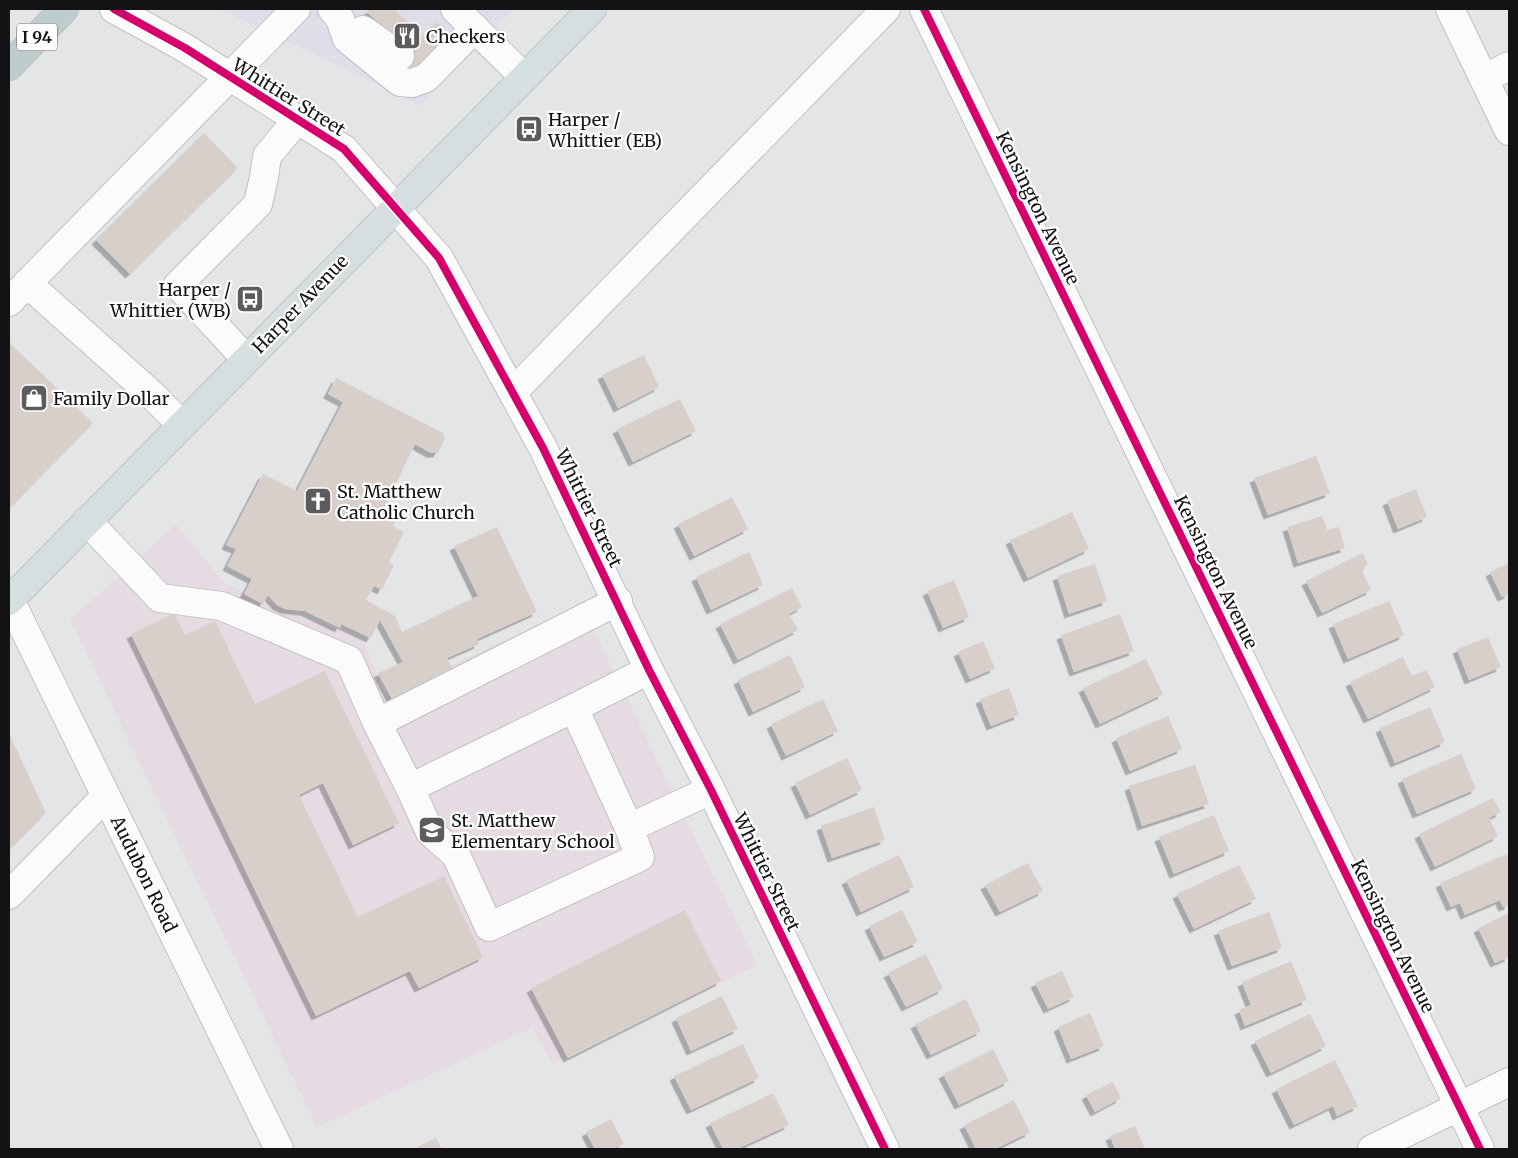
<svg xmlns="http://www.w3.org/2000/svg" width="1518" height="1158" font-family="Merriweather,serif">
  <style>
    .commercial { fill: #e1dce9 }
    .education { fill: #e6dbe3 }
    .building { fill: #d8cfcb; filter: url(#shadow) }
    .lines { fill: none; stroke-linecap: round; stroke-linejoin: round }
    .minor-casing { stroke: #bfc0c1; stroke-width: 30 }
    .major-casing { stroke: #c1c2c3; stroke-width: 30 }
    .highway-casing { stroke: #c1c2c3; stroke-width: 30 }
    .minor { stroke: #fbfbfb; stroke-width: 28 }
    .major { stroke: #d6dfe0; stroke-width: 28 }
    .highway { stroke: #beccce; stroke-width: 28 }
    .cycleway-casing { stroke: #fff; stroke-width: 11 }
    .cycleway { stroke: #d6006c; stroke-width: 8 }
    .labels { text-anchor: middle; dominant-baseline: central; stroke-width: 4.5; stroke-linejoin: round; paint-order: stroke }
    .shield { fill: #fff; stroke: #5a5a5b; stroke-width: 1 }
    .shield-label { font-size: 16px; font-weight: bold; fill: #131315 }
    .poi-label { font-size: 18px; fill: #131315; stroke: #fff; text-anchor: start }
    .street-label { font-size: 18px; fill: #131315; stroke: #fff }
  </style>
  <defs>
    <filter id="shadow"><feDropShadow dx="-4.5" dy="4.5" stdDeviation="0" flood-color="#0004"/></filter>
  </defs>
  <rect width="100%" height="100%" fill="#e3e5e7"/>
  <path class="commercial" d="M 220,9 L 514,9 L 420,105 Z"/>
  <path class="education" d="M 176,524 L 225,584 L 363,640 L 385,695 L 582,606 L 757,965 L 552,1064 L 532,1028 L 317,1127 L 70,620 Z"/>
  <path class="building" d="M 370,9 L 394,9 L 423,36 L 437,22 L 449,34 L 408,77 L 393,63 L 407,49 L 367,12 Z
    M 204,133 L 238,168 L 130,274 L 96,240 Z
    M 9,342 L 93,423 L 9,509 Z
    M 644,355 L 659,387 L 618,408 L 602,375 Z
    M 336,378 L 443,433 L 445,438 L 438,453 L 431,453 L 415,444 L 383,511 L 397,518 L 393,526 L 404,532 L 389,562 L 394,565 L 382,590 L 374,586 L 366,600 L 395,616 L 402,632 L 478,596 L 454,546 L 497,527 L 537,612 L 477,639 L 479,644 L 447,658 L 454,671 L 392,699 L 378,673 L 403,662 L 380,620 L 371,638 L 341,624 L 340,628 L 305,611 L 285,609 L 277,605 L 268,595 L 263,604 L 244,594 L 252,579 L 227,566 L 236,549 L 226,545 L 263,474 L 297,491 L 343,402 L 328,394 Z
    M 680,399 L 696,431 L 633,462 L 617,429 Z
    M 1316,456 L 1330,493 L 1268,515 L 1254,478 Z
    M 1416,489 L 1427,517 L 1398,529 L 1387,501 Z
    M 732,497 L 748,529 L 694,556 L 678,524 Z
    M 1072,512 L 1089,549 L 1028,578 L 1010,540 Z
    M 1322,516 L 1327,530 L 1339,527 L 1345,548 L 1298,563 L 1287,527 Z
    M 749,552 L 763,585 L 711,610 L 696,577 Z
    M 1363,553 L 1368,565 L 1361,569 L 1371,590 L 1322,613 L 1306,581 Z
    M 1509,563 L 1509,594 L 1502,597 L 1490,572 Z
    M 1095,564 L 1107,601 L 1069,614 L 1057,576 Z
    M 954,580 L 969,617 L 943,628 L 927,591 Z
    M 792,588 L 802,607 L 789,614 L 798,630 L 738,660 L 720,624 Z
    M 1389,601 L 1404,635 L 1348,659 L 1333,624 Z
    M 174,613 L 185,635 L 215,621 L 255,704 L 325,671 L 399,823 L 353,845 L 323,783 L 299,795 L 358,917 L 444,876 L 483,957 L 419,988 L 410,971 L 316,1016 L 131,634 Z
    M 1120,614 L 1134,651 L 1074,672 L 1061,635 Z
    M 1488,637 L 1501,667 L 1469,680 L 1457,649 Z
    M 983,641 L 995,668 L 970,679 L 958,652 Z
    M 790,655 L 805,687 L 753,712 L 738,680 Z
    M 1403,657 L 1412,676 L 1426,670 L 1435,687 L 1368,719 L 1350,682 Z
    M 1146,659 L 1163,694 L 1100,724 L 1083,688 Z
    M 1009,688 L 1019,715 L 991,726 L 980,699 Z
    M 823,699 L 838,731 L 786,756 L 771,724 Z
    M 1430,707 L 1445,742 L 1395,763 L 1380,728 Z
    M 1168,716 L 1182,749 L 1130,771 L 1116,738 Z
    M 9,733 L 46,813 L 9,850 Z
    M 1461,754 L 1476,789 L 1417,814 L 1402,779 Z
    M 847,758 L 862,790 L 810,815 L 795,783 Z
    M 1195,765 L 1209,804 L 1142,826 L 1129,786 Z
    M 1493,798 L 1501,812 L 1489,818 L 1498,836 L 1435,867 L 1419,834 Z
    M 874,807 L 885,840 L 832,858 L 821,826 Z
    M 1214,815 L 1229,851 L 1174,874 L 1159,837 Z
    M 1507,854 L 1509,861 L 1509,905 L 1503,907 L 1500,900 L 1465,915 L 1460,903 L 1451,907 L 1440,883 Z
    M 899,855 L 914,887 L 861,912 L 846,880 Z
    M 1028,863 L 1043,891 L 1000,912 L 985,885 Z
    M 1239,865 L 1256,899 L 1194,929 L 1177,894 Z
    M 685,910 L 721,981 L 568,1058 L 531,988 Z
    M 902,910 L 918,942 L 884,957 L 869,926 Z
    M 1269,912 L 1282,948 L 1232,966 L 1218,931 Z
    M 1509,913 L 1509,957 L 1495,963 L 1478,928 Z
    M 926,954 L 943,989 L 906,1007 L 888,973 Z
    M 1291,961 L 1307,1000 L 1245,1026 L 1239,1010 L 1251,1005 L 1242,982 Z
    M 1062,971 L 1074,997 L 1048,1009 L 1035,983 Z
    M 722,996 L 738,1029 L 691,1051 L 676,1018 Z
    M 966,999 L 981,1031 L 931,1055 L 915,1024 Z
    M 1090,1013 L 1104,1046 L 1071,1059 L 1058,1027 Z
    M 1310,1014 L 1326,1046 L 1271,1073 L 1255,1041 Z
    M 743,1044 L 759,1078 L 691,1110 L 674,1076 Z
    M 993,1049 L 1009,1081 L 959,1105 L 943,1074 Z
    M 1335,1060 L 1358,1106 L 1337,1116 L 1333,1106 L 1294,1125 L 1276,1089 Z
    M 1113,1082 L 1121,1098 L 1095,1112 L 1086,1095 Z
    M 773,1093 L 789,1125 L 737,1149 L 723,1149 L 710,1123 Z
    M 1014,1100 L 1030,1132 L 995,1149 L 976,1149 L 964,1125 Z
    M 611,1119 L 624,1144 L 613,1149 L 595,1149 L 586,1132 Z
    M 1135,1126 L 1145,1149 L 1115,1149 L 1110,1136 Z
    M 436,1138 L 442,1149 L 413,1149 Z"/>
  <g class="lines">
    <g class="minor-casing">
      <path id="minor" d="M 114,9 L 185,48 L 344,149 L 439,258 L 543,448 L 649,670 L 711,790 L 885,1149
        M 332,9 L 340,19 L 347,39 L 400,82 L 412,83 L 426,78 L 475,28
        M 455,9 L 524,77
        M 924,9 L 1480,1149
        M 1450,9 L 1509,131
        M 363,30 L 400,56
        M 1484,79 L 1509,66
        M 27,283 L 149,392 L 182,425
        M 9,302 L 296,9
        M 246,359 L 178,285 L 258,204 L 264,177 L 267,156 L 297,120
        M 513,392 L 886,9
        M 87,521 L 160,598 L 221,606 L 349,660 L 377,723
        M 9,598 L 279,1149
        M 618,601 L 377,723 L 410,788 L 574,708 L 649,670
        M 574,708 L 629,828 L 711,790
        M 410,788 L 430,832 L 456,855 L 489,927 L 640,857 L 629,828
        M 9,895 L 106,796
        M 1372,1149 L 1509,1082"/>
    </g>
    <g class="major-casing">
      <path id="major" d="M 9,601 L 592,9"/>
    </g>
    <g class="highway-casing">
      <path id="highway" d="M 9,66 L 64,9"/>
    </g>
    <use href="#minor" class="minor"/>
    <use href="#major" class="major"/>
    <use href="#highway" class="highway"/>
    <g class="cycleway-casing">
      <path id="cycleway" d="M 114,9 L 185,48 L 344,149 L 439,258 L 543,448 L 649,670 L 711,790 L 885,1149
        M 924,9 L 1480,1149"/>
    </g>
    <use href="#cycleway" class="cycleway"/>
  </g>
  <defs>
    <g id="restaurant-square" transform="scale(1.4375)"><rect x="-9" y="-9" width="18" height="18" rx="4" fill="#5c5c5e" stroke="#fff"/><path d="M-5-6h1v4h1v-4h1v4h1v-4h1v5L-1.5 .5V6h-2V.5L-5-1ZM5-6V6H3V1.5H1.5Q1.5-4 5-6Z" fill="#fff"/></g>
    <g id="bus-square" transform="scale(1.4375)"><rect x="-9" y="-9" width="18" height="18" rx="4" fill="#5c5c5e" stroke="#fff"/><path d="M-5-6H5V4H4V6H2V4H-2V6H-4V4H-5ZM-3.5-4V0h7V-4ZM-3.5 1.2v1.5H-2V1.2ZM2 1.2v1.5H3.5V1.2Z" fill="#fff"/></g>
    <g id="shop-square" transform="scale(1.4375)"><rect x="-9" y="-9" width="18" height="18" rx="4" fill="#5c5c5e" stroke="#fff"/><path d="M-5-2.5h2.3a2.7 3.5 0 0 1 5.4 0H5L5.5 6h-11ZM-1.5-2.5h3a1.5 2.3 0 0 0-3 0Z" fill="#fff"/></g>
    <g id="church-square" transform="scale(1.4375)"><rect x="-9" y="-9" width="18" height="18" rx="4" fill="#5c5c5e" stroke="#fff"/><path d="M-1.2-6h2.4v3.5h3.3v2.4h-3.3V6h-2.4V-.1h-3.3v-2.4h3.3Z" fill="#fff"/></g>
    <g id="school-square" transform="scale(1.4375)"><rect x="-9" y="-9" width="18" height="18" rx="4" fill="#5c5c5e" stroke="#fff"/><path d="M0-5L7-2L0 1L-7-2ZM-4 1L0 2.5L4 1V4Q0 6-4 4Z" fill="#fff"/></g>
  </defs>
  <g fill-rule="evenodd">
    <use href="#restaurant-square" x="407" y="36"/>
    <use href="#bus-square" x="529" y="129"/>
    <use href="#bus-square" x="250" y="299"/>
    <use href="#shop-square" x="34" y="398"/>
    <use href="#church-square" x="318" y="501"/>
    <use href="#school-square" x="432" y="830"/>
  </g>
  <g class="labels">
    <rect class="shield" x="17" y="23.5" width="40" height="27" rx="4"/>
    <g class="shield-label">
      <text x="37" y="37">I 94</text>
    </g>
    <g class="poi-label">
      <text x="426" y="36">Checkers</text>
      <text x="548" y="119">Harper /<tspan x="548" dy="21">Whittier (EB)</tspan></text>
      <text x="231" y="289" text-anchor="end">Harper /<tspan x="231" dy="21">Whittier (WB)</tspan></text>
      <text x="53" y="398">Family Dollar</text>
      <text x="337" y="491">St. Matthew<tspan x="337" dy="21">Catholic Church</tspan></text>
      <text x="451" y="820">St. Matthew<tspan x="451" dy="21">Elementary School</tspan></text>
    </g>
    <g class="street-label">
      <text transform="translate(289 97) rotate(32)">Whittier Street</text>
      <text transform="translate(1038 208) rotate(64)">Kensington Avenue</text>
      <text transform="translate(300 304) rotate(-46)">Harper Avenue</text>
      <text transform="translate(589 508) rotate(64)">Whittier Street</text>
      <text transform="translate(1216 572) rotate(64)">Kensington Avenue</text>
      <text transform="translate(767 872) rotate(64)">Whittier Street</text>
      <text transform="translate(144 874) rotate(64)">Audubon Road</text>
      <text transform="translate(1393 936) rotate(64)">Kensington Avenue</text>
    </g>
  </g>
  <rect width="1518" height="1158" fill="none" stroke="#131315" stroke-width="20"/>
</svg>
